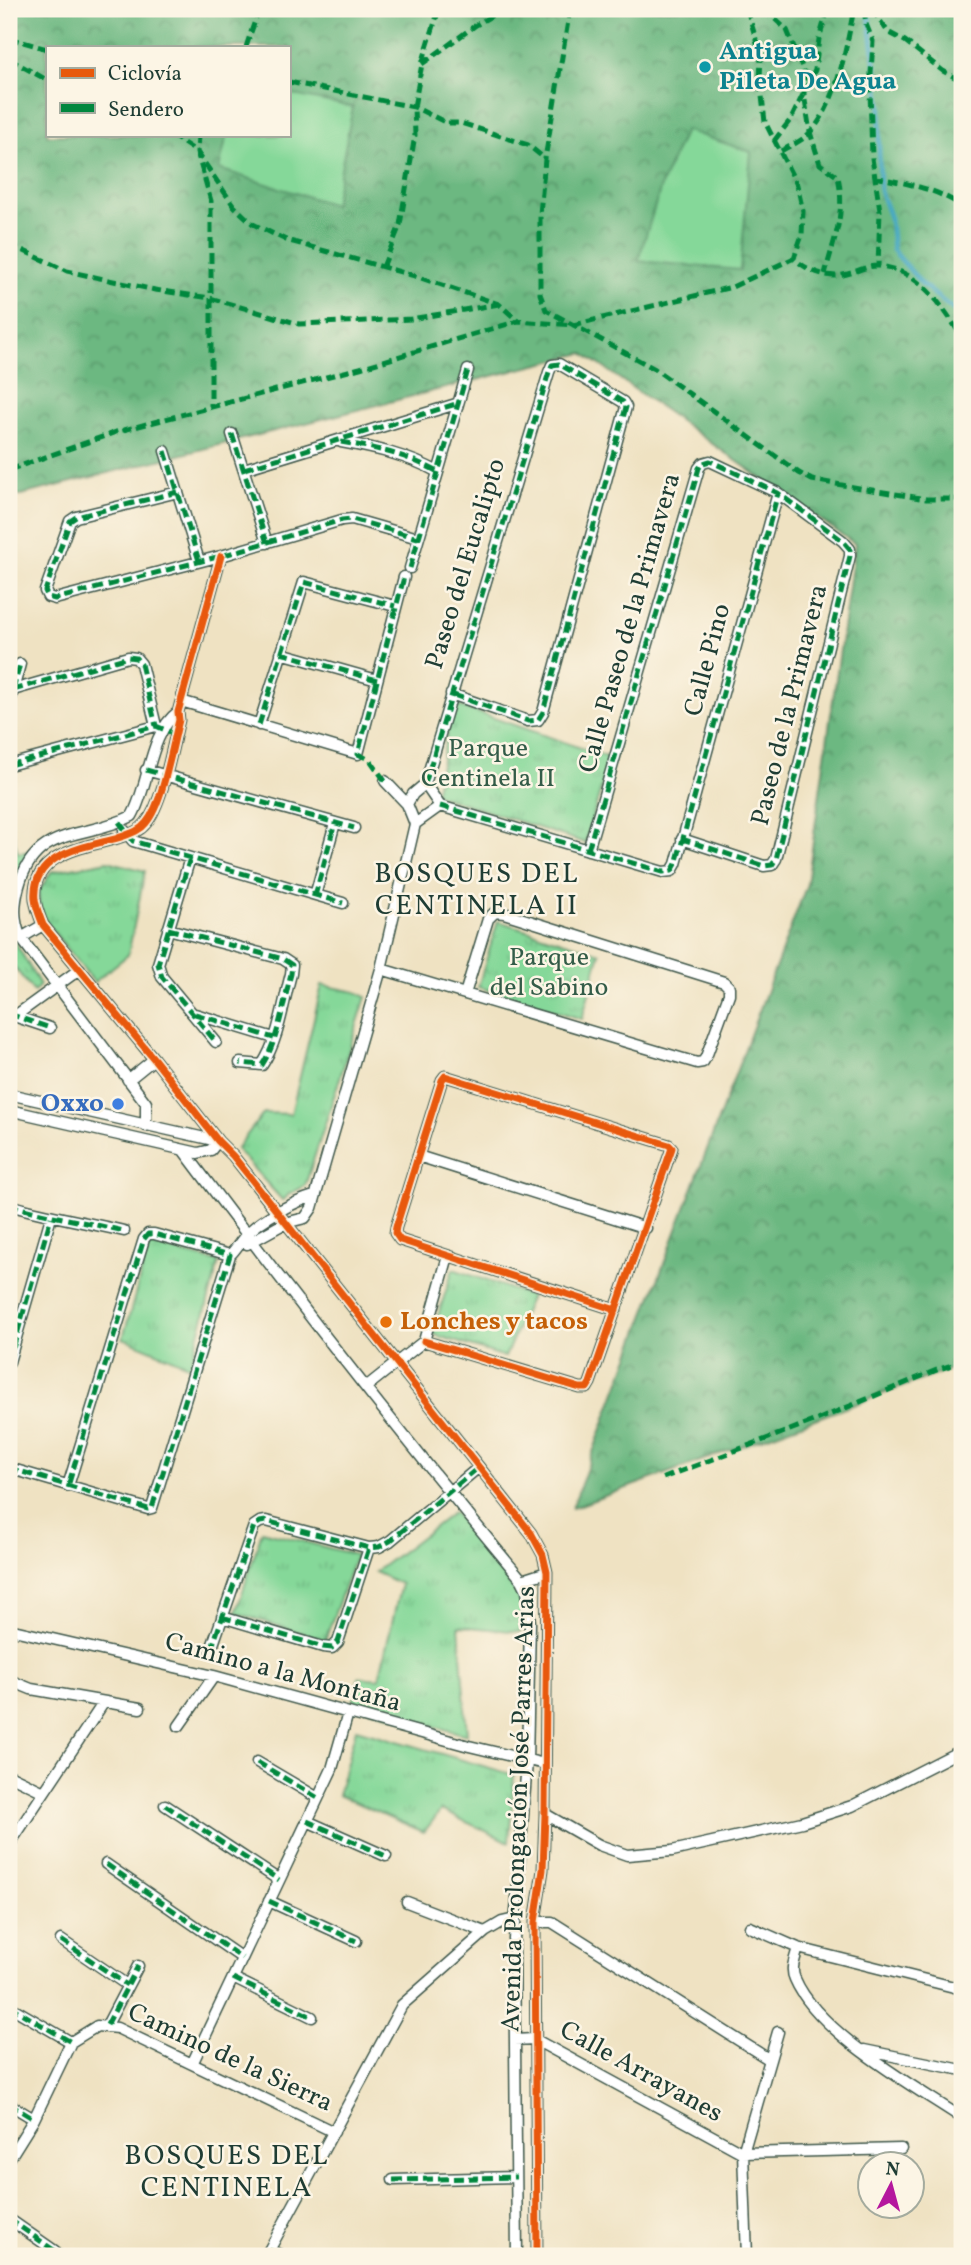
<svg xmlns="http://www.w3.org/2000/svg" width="971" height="2265" font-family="Vollkorn,serif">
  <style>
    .grass { fill: url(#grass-tufts); stroke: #528a66; stroke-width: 2 }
    .forest { fill: url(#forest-crowns); stroke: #467a5a; stroke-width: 2; fill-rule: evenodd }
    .pitch { fill: #85d899; stroke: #528a66; stroke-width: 2 }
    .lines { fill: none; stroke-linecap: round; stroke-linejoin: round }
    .stream { stroke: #44a8c4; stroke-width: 4.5 }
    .street-casing { stroke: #3e5649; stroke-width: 13 }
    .street { stroke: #fff; stroke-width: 10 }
    .quiet { stroke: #00873e; stroke-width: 5; stroke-dasharray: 10 5; stroke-linecap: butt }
    .cycleway-casing { stroke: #fcf5e5; stroke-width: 11 }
    .cycleway { stroke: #e8590c; stroke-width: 7 }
    .culture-dot { fill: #0f9aa8; stroke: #fcf5e5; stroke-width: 2.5 }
    .shop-dot { fill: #3f7fe0; stroke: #fcf5e5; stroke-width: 2.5 }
    .food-dot { fill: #e8710a; stroke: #fcf5e5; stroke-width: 2.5 }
    .labels { text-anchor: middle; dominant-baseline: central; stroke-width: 5; stroke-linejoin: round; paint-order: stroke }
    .culture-label { font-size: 26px; font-weight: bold; fill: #0d838f; stroke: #fcf5e5; text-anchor: start }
    .street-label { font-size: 26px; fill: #1f3d34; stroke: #fcf5e5 }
    .park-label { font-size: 26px; fill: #335c48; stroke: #fcf5e5 }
    .shop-label { font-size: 26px; font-weight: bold; fill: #366cbe; stroke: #fcf5e5; text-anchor: end }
    .food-label { font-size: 26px; font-weight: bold; fill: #c56008; stroke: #fcf5e5; text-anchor: start }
    .neighbourhood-label { font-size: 28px; letter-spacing: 2px; fill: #1f3d34; stroke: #fcf5e5 }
  </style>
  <defs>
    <pattern id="grass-tufts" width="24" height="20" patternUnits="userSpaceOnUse" patternTransform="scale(1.75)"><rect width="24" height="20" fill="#85d899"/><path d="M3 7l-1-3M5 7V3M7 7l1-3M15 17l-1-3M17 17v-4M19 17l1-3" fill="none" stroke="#72ba84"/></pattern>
    <pattern id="forest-crowns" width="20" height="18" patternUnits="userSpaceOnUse" patternTransform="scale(1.75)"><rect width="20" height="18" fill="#6cb881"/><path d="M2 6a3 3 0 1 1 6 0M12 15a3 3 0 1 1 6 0" fill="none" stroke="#58976a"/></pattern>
  </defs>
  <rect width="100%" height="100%" fill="#fcf5e5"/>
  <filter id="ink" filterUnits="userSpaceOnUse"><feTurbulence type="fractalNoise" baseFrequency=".0143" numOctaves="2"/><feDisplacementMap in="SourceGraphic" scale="14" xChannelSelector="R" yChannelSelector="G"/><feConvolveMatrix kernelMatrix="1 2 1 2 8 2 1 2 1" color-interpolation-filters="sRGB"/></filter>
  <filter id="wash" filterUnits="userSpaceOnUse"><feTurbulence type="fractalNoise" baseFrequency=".00686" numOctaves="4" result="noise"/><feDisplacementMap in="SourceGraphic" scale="28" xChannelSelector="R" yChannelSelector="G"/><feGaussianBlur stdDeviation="1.57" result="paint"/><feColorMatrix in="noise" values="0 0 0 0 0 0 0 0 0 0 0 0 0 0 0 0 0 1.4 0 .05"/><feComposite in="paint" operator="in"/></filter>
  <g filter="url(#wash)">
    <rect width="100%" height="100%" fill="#efe2c2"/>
    <path class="grass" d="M 453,704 L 610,758 L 585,843 L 435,794 Z
      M 9,819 L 18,853 L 32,851 L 15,892 L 10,933 L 40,985 L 34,992 L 9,961 Z
      M 108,861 L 145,871 L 128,955 L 94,982 L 41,916 L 38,893 L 51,872 Z
      M 498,921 L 600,953 L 582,1019 L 478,987 Z
      M 322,985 L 356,992 L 366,997 L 305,1186 L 289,1194 L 283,1201 L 236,1149 L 264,1113 L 291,1114 Z
      M 149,1245 L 219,1262 L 190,1366 L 123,1338 Z
      M 453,1269 L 531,1296 L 505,1357 L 432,1334 Z
      M 454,1512 L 524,1600 L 520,1632 L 459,1626 L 467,1735 L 352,1705 L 359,1677 L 379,1679 L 401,1584 L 375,1572 Z
      M 262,1531 L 356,1555 L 325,1640 L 236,1613 Z
      M 356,1729 L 514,1775 L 509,1842 L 441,1810 L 424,1832 L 338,1795 Z"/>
    <path class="forest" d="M 9,9 L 962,9 L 962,1365 L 572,1508 L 807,884 L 855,544 L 583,353 L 9,498 ZM 47,47 L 289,47 L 289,135 L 47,135 Z"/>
    <path class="pitch" d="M 289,94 L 353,107 L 334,205 L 219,169 L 227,135 L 289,135 Z
      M 685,130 L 751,152 L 740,270 L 638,261 L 662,183 Z"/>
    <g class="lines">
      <path class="stream" d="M 868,9 L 881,105 L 879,144 L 880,191 L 890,218 L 893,250 L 922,284 L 956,312 L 962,312"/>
    </g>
  </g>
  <g filter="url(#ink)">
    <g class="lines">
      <g class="street-casing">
        <path id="street" d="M 232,434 L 267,543
          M 341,442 C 375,448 407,455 438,472
          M 165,451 L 199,561
          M 244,469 L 456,404
          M 178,492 L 76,517 L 70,521 L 45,591 L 48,597 L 55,599 L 221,556 L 342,520 L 352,519 L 418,538
          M 221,556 L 178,712 L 179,720 C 172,747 163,803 146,823 C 139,832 129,834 118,838 C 86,847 31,853 35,899 C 36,908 40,917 43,925 L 154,1059 L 218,1141 L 233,1156 L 531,1533 L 543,1555 L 547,1572 L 545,1814 L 543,1870 L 535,1922 L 537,2256
          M 410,568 L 468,370
          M 281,653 L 377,680
          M 13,690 L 128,657 L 136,658 L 141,664 L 156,726
          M 181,701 L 358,754 L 404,577
          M 9,705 L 20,664
          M 259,725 L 304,582 L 395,606
          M 9,765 L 156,726 L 161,728
          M 146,770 L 354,828
          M 385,781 L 407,804
          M 425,784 L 549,372 L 552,365 L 559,364 L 623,402 L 626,407 L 543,712 L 538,720 L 528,721 L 451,694
          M 425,784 L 440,806
          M 440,806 L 663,872 L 672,871 L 676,864 L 778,493
          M 415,824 L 407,804 L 413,794 L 425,784
          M 415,824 L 440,806
          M 124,830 L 133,841 L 312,894 L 316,892 L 335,823
          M 588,850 L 699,468 L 703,463 L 710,461 L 778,493 L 843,541 L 850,549 L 850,556 L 776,859 L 772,865 L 764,866 L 682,839
          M 190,858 L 158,964 L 162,977 L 216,1042
          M 312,894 L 343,903
          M 168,929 L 283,959 L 292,965 L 291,974 C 283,1003 279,1040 262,1065 L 240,1063
          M 21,938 L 43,925
          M 381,969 L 697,1063 L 703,1062 L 706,1057 L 729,994 L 729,987 L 724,982 L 504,913 L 495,912 L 488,919 L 465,994
          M 195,1014 L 274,1038
          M 11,1015 L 50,1028
          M 15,1016 L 80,969
          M 128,1080 L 154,1059
          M 9,1094 L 218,1141
          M 9,1110 L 198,1153 L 211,1150 L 218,1141
          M 146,1126 L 146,1103 L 21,938 C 13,920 14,904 19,886 C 35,825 88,839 132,816 C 149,787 149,733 178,712
          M 184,1151 C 293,1297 405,1440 522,1580 L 527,1590 L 530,1623 L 527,1761 L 514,1939 L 517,2256
          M 418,1156 L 646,1228
          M 9,1205 C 47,1216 85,1222 124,1231
          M 247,1244 L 285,1223 L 305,1218 L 312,1208 L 381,969 L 415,824
          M 424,1341 L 580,1388 L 587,1388 L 590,1383 L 672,1148 L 669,1145 L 445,1076 L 442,1080 L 396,1227 L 395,1233 L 400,1240 L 616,1310
          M 9,1362 L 51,1217
          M 366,1387 L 424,1341 L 448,1256
          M 9,1468 L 148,1509 L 152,1508 L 230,1255 C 237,1248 241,1240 247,1234 C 262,1218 294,1202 314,1196
          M 68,1486 L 144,1239 L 148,1234 L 154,1234 L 230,1255
          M 522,1580 L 547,1572
          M 222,1617 L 323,1647 L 332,1648 L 338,1642 L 369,1548
          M 9,1629 L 214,1676 L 469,1746 L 545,1764
          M 211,1650 L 254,1526 L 260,1522 L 266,1521 L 369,1548 L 379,1547 L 390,1541 L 479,1467
          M 9,1680 L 31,1689 L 140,1708
          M 179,1726 L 214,1676
          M 257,1762 L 318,1798
          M 9,1775 L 44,1792
          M 165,1805 L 279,1880
          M 545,1814 L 599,1845 L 627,1855 L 672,1851 L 802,1822 L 852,1806 L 962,1750
          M 307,1821 L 386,1856
          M 9,1845 L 104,1702
          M 106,1864 L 242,1958
          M 269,1901 L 356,1941
          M 407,1902 L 485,1932
          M 535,1922 L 552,1922 L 770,2060
          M 750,1927 L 798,1948 L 962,1989
          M 61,1940 L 127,1985
          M 798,1948 C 795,1959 790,1969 795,1979 C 818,2033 914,2086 962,2118
          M 233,1978 L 312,2017
          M 9,2006 L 71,2042
          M 107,2025 L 138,1966
          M 515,2040 L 534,2039 L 743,2153 L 901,2149
          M 864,2050 L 962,2070
          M 192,2064 L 332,1769 L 348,1713
          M 9,2104 L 34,2119
          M 9,2159 L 34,2119 L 71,2042 L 97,2026 L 117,2028 L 334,2132
          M 393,2180 L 516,2177
          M 9,2219 L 55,2251
          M 269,2250 L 283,2256
          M 266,2256 L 402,2005 L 485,1932 L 502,1922 L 515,1919
          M 747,2256 L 743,2153 L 778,2032"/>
      </g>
      <use href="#street" class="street"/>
      <path class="quiet" d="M 570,9 L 545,159 L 540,214 L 540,294 L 546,310 L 655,369 L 799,473 L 812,480 L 926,499 L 962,499
        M 747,9 L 761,56 L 760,79 L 765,122 L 797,185 L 803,211 L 802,235 L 794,258
        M 764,9 L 787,30 L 805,74 L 804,94 L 810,132 L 820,164 L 838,177 C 846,214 834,239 825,274
        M 864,9 L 866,24 L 873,41 L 870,90 L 872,158 L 880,211 L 878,266
        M 872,9 L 888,32 L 905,41 L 943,71 L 962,81
        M 9,38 L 47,49
        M 246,47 L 259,9
        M 9,59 L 47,80
        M 422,64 L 476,25 L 503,9
        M 289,82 L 414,107 L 447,123 L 461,123 L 528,145 L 545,159
        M 171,135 L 197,152 L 234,206 L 253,224 L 286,240 L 415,276 L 499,304 L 518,321
        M 198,135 L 197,152 L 211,201 L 211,406
        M 774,141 L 791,119 L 815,70 L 819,39 L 828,9
        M 781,151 C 788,147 797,143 804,138 C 836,113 846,47 854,9
        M 874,177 C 905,183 935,188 962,206
        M 9,244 L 67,271 L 155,290 L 210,298 L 299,324 L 411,319 L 499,304
        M 383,267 L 400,225 L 415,135 L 414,107 L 422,64 L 439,9
        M 232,434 L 267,543
        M 341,442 C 376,448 407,455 438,472
        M 165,451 L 199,561
        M 244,469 L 456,404
        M 9,470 L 116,432 L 360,368 L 518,321 L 573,325 L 732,287 L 794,258 C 804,269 827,279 843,275 C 855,273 867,265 879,266 C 919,270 944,307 962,338
        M 178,492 L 76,517 L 70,521 L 45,591 L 48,597 L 55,599 L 221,556 L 342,520 L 352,519 L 418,538
        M 410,568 L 468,370
        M 962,571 L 960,577 L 962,585
        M 281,653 L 377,680
        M 13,690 L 128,657 L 136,658 L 141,664 L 156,726
        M 9,705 L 20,664
        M 259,725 L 304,582 L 395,606
        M 9,765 L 156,726 L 175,734
        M 146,770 L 354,828
        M 385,781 L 370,760 L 358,754 L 404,577
        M 425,784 L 549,372 L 552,365 L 559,364 L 623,402 L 626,407 L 543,712 L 538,720 L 528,721 L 451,694
        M 440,806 L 663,872 L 672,871 L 676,864 L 778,493
        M 119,822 L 133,841 L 312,894 L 316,892 L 335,823
        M 588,850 L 699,468 L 703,463 L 710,461 L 778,493 L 843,541 L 850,549 L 850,556 L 776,859 L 772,865 L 764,866 L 682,839
        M 190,858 L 158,964 L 162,977 L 216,1042
        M 312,894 L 343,903
        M 168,929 L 283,959 L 292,965 L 291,974 C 283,1003 279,1040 262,1065 L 240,1063
        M 9,1014 L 50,1028
        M 195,1014 L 274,1038
        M 9,1205 C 47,1216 85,1222 124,1231
        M 9,1362 L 51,1217
        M 9,1468 L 148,1509 L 152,1508 L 230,1255 L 154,1234 L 148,1234 L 144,1239 L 68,1486
        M 663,1478 L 819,1419 L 939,1369 L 962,1362
        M 222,1617 L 323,1647 L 332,1648 L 338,1642 L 369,1548
        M 211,1650 L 254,1526 L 260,1522 L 266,1521 L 369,1548 L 379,1547 L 390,1541 L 479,1467
        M 257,1762 L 318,1798
        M 165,1805 L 279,1880
        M 307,1821 L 386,1856
        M 106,1864 L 242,1958
        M 269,1901 L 356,1941
        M 61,1940 L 127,1985
        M 233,1978 L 312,2017
        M 9,2006 L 71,2042
        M 107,2025 L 138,1966
        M 9,2104 L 34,2119
        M 393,2180 L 516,2177
        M 9,2219 L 55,2251
        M 269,2250 L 283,2256"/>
      <g class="cycleway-casing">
        <path id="cycleway" d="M 221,556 L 178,712 L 179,720 C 172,747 163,803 146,823 C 139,832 129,834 118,838 C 86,847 31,853 35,899 C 36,908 40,917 43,925 L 154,1059 L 218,1141 L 233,1156 L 531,1533 L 543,1555 L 547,1572 L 545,1814 L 543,1870 L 535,1922 L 537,2256
          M 424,1341 L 580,1388 L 587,1388 L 590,1383 L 672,1148 L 669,1145 L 445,1076 L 442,1080 L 396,1227 L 395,1233 L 400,1240 L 616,1310"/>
      </g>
      <use href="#cycleway" class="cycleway"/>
    </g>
  </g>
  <circle class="culture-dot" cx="705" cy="67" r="7"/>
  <circle class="shop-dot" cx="118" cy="1104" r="7"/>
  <circle class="food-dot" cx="386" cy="1322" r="7"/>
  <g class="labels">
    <g class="culture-label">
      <text x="719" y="52">Antigua<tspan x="719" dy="30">Pileta De Agua</tspan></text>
    </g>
    <g class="street-label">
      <text transform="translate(466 564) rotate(-73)">Paseo del Eucalipto</text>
      <text transform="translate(630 623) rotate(-74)">Calle Paseo de la Primavera</text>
      <text transform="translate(708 660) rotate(-75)">Calle Pino</text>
      <text transform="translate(790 705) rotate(-76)">Paseo de la Primavera</text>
      <text transform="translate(283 1673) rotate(15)">Camino a la Montaña</text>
      <text transform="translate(519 1809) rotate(-88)">Avenida Prolongación José Parres Arias</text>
      <text transform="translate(230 2058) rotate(25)">Camino de la Sierra</text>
      <text transform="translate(641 2072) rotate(29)">Calle Arrayanes</text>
    </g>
    <g class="park-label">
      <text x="488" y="749">Parque<tspan x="488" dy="30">Centinela II</tspan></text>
      <text x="549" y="958">Parque<tspan x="549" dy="30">del Sabino</tspan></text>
    </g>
    <g class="shop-label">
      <text x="104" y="1104">Oxxo</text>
    </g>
    <g class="food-label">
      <text x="400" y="1322">Lonches y tacos</text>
    </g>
    <g class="neighbourhood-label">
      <text x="477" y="874">BOSQUES DEL<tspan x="477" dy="32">CENTINELA II</tspan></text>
      <text x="227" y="2156">BOSQUES DEL<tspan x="227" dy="32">CENTINELA</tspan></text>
    </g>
  </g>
  <rect width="971" height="2265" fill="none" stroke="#fcf5e5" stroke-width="35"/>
  <rect x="46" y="46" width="245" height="91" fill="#fcf5e5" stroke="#a4ab9e" stroke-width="2"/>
  <rect x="60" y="68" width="35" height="10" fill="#e8590c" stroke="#a4ab9e" stroke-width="2"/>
  <text x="108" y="80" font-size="21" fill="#1f3d34">Ciclovía</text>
  <rect x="60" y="103" width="35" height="10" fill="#00873e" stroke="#a4ab9e" stroke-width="2"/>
  <text x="108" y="116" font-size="21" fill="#1f3d34">Sendero</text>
  <g transform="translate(891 2185) rotate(6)"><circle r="33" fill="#fcf5e5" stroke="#a4ab9e" stroke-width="2"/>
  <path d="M0-5L12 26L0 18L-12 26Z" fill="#b5179e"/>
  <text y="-10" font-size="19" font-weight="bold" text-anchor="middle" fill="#1f3d34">N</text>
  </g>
</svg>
